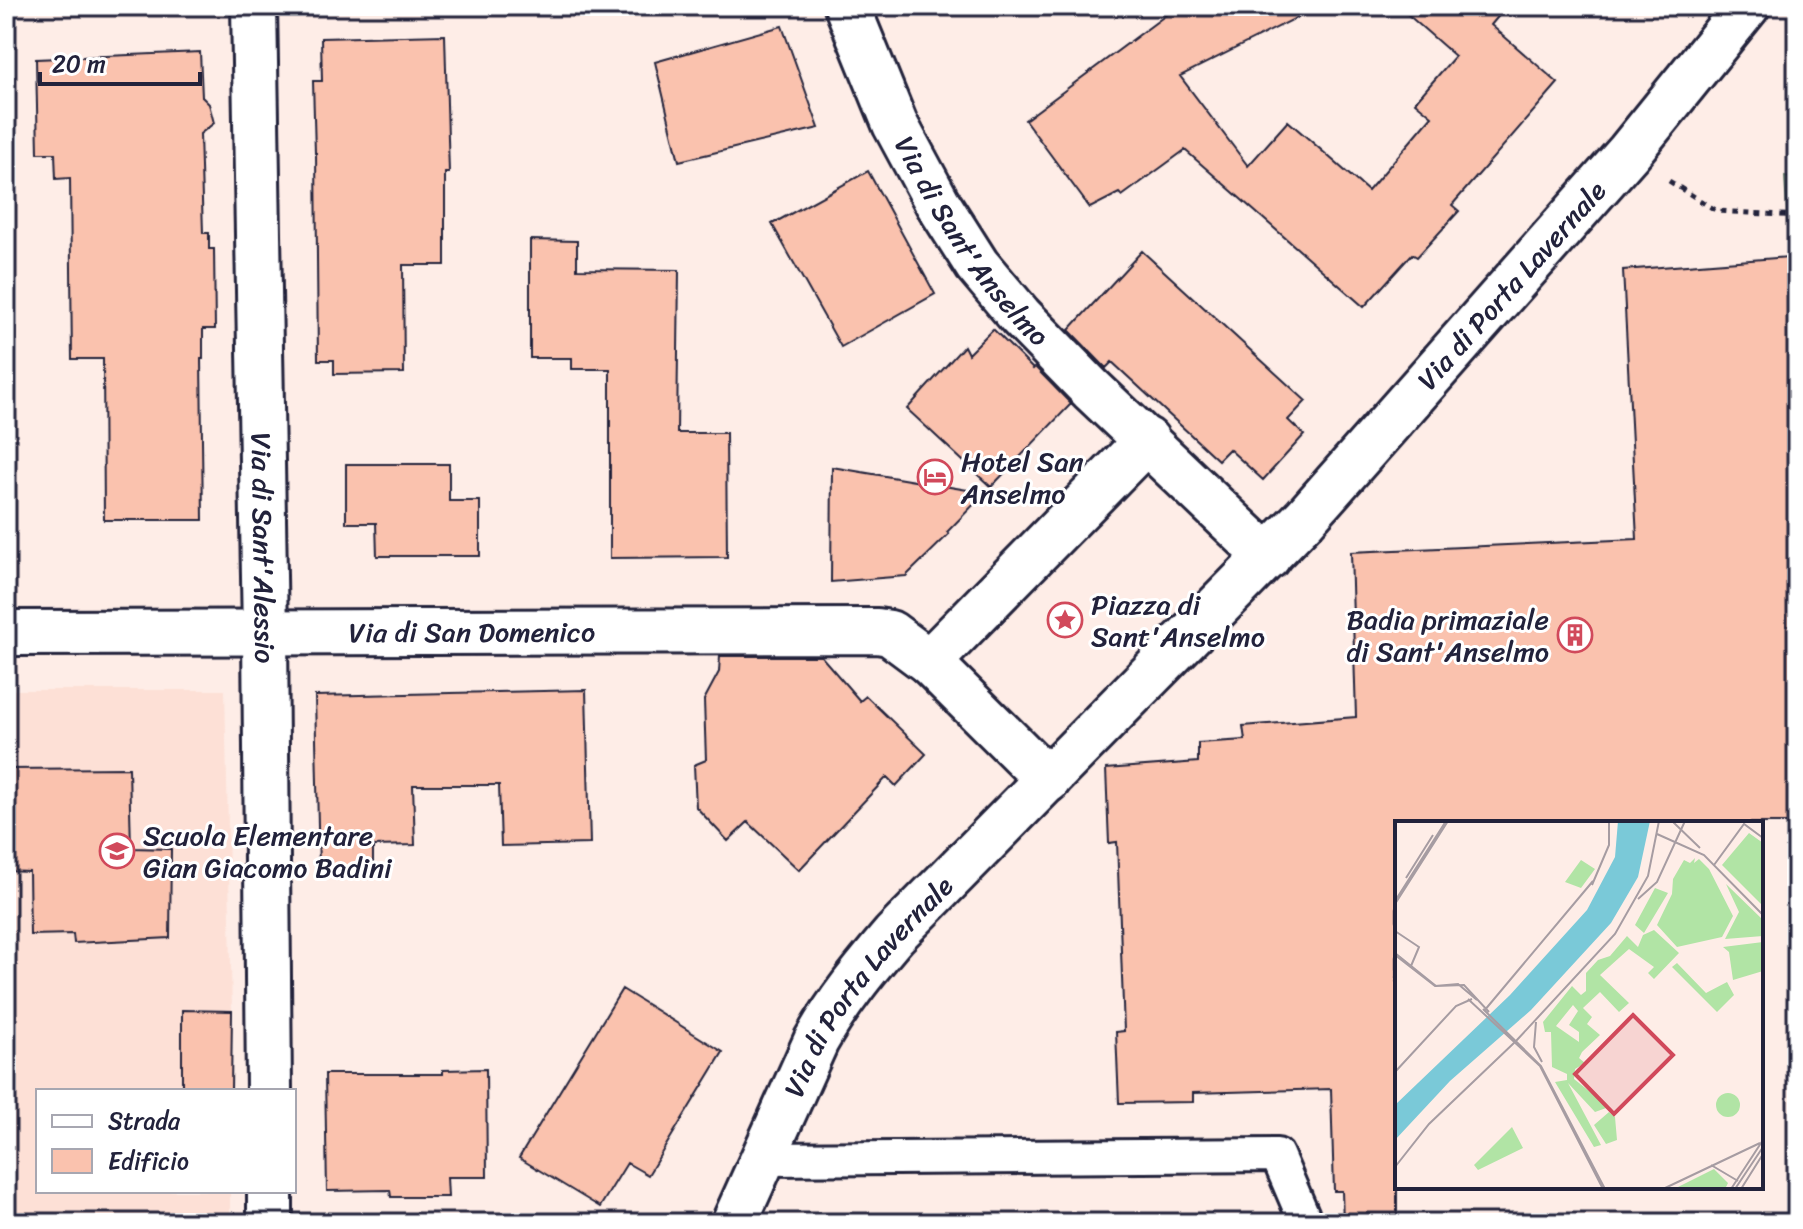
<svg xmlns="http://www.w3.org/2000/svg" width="1803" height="1229" font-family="Sriracha,sans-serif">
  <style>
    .built { fill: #fde0d6 }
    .green { fill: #b1e4a5; stroke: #6a8370; stroke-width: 2 }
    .building { fill: #fac2ae; stroke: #22223b; stroke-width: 2 }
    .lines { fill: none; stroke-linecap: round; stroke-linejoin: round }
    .service-casing { stroke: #22223b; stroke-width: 38 }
    .minor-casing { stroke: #22223b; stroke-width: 50 }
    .path { stroke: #22223b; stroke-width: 5; stroke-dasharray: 6 6; stroke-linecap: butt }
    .service { stroke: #fff; stroke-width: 32 }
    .minor { stroke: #fff; stroke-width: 44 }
    .labels { text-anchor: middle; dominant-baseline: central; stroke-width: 6; stroke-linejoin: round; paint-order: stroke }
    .street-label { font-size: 28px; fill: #22223b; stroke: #fff }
    .poi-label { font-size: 28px; fill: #22223b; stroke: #fff; text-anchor: start }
    .inset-road { fill: none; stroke: #a69ca2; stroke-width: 2 }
    .view { fill: #d1495b; fill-opacity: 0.15; stroke: #d1495b; stroke-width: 4 }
    .inset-edge { fill: none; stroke: #22223b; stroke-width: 4 }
  </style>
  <rect width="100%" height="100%" fill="#feede7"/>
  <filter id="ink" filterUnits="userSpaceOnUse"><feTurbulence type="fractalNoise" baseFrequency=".0125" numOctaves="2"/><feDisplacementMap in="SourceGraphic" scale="16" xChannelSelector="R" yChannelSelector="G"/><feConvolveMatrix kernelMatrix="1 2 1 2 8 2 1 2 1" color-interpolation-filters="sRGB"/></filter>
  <g filter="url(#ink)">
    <path class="built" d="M 6,690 L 225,690 L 232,1011 L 231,1091 L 38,1091 L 38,1191 L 230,1191 L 230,1223 L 6,1223 Z"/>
    <path class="green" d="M 1785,177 L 1797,179 L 1797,373 Z"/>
    <path class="building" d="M 1178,6 L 1320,6 L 1180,76 L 1248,166 L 1288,121 L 1368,191 L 1432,116 L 1415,102 L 1455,56 L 1398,6 L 1507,6 L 1491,25 L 1558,83 L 1452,205 L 1459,211 L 1417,257 L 1412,254 L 1364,307 L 1185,150 L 1122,196 L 1119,193 L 1090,208 L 1025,120 Z
      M 782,26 L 819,128 L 679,161 L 655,62 Z
      M 445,35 L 449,173 L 445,173 L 445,265 L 403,265 L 404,373 L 334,374 L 334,360 L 318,360 L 316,153 L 315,153 L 313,81 L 322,81 L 321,38 Z
      M 200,52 L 202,97 L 209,104 L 214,123 L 200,134 L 203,233 L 209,233 L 209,249 L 214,249 L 215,329 L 203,329 L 203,359 L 201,359 L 203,520 L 104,520 L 103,359 L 72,359 L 70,178 L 56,179 L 55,153 L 38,153 L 36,59 Z
      M 868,171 L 935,294 L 841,347 L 772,224 Z
      M 530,240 L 577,241 L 577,269 L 679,270 L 677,433 L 726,433 L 727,557 L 610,558 L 610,369 L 572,369 L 572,358 L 530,358 Z
      M 1142,251 L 1306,401 L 1288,420 L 1304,435 L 1263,480 L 1229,449 L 1218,460 L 1112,362 L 1106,368 L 1069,330 Z
      M 1789,257 L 1797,373 L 1797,823 L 1397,823 L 1397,1223 L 1343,1223 L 1342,1191 L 1334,1191 L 1331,1089 L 1193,1093 L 1193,1102 L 1119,1103 L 1116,1032 L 1124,1031 L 1117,842 L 1109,843 L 1106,769 L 1198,762 L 1198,743 L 1245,740 L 1243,726 L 1356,717 L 1351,552 L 1637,539 L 1623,270 Z
      M 993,329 L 1033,369 L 1035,367 L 1071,404 L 991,487 L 907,409 L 964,346 L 968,354 Z
      M 346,464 L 449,464 L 449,501 L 480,501 L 480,556 L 377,556 L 376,523 L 346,523 Z
      M 832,467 L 985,493 L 947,532 L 949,534 L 906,576 L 831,582 Z
      M 720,656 L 821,656 L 860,701 L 866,696 L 926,754 L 896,786 L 887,777 L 799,870 L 748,822 L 728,841 L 696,807 L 694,765 L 706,760 L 704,700 L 719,672 Z
      M 586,690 L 590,844 L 501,846 L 499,785 L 413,785 L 415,845 L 373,846 L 373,868 L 319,869 L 315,696 Z
      M 129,768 L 131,848 L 171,849 L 170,938 L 74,943 L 73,934 L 30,935 L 29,872 L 6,871 L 6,769 Z
      M 622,989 L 723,1052 L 648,1175 L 627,1163 L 600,1207 L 519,1158 Z
      M 182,1010 L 232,1011 L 231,1091 L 182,1091 Z
      M 486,1069 L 487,1177 L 447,1177 L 448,1197 L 391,1197 L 390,1190 L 327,1191 L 325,1074 L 443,1074 L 443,1070 Z"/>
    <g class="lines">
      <g class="service-casing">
        <path id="service" d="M 764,1159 L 1277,1155 L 1306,1223"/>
      </g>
      <g class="minor-casing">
        <g id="minor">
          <path id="s1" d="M 254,6 L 265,633 L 269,1091"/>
          <path id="s2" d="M 847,6 L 895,124 L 937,202 L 977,265 L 1020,316 L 1091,389 L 1268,557"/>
          <path id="s3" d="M 6,633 L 877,631 L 890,633 L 929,662"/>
          <path d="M 1048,780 L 929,662 L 1147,440"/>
          <path d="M 270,1191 L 270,1223"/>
          <path id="s4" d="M 734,1223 L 816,1041 C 838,1002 865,969 894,935 L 1305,518 L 1629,152 L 1747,6"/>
        </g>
      </g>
      <path class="path" d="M 1669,181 L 1717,211 L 1797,216"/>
      <use href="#service" class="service"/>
      <use href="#minor" class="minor"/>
    </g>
  </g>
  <defs>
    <g id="hotel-ring" transform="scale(1.8)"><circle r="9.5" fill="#fff" stroke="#d1495b" stroke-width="1.5"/><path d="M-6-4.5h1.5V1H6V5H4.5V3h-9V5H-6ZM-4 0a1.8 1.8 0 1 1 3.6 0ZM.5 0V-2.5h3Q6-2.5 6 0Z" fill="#d1495b"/></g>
    <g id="sight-ring" transform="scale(1.8)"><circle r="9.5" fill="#fff" stroke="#d1495b" stroke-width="1.5"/><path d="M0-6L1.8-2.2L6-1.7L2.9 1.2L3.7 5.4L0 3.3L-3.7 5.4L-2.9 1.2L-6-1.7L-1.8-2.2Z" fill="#d1495b"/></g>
    <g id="building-ring" transform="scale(1.8)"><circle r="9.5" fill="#fff" stroke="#d1495b" stroke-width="1.5"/><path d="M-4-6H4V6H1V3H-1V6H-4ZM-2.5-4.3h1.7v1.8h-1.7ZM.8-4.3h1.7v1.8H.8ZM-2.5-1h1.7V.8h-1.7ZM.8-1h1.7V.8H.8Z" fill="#d1495b"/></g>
    <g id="school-ring" transform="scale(1.8)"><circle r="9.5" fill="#fff" stroke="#d1495b" stroke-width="1.5"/><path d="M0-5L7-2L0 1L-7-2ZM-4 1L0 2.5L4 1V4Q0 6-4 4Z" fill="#d1495b"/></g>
  </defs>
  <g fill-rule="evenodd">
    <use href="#hotel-ring" x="935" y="477"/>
    <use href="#sight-ring" x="1065" y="620"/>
    <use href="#building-ring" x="1575" y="635"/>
    <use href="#school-ring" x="117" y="851"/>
  </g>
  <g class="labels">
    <g class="street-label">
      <text stroke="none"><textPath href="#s2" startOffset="268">Via di Sant'Anselmo</textPath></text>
      <text stroke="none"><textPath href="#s4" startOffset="1228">Via di Porta Lavernale</textPath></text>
      <text stroke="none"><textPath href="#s1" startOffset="542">Via di Sant'Alessio</textPath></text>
      <text stroke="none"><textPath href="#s3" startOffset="466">Via di San Domenico</textPath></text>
      <text stroke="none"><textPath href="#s4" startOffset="274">Via di Porta Lavernale</textPath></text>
    </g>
    <g class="poi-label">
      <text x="961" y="461">Hotel San<tspan x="961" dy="32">Anselmo</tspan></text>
      <text x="1091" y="604">Piazza di<tspan x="1091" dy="32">Sant'Anselmo</tspan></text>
      <text x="1549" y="619" text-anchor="end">Badia primaziale<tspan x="1549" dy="32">di Sant'Anselmo</tspan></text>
      <text x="143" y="835">Scuola Elementare<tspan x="143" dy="32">Gian Giacomo Badini</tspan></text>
    </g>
  </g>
  <g transform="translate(1395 821)">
    <rect width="368" height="368" fill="#feede7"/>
    <path d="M 354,12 L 368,22 L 368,85 L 327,44 ZM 300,37 L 299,42 L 304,38 L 314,48 L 338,95 L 327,116 L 282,126 L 262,104 L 277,73 L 278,58 L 289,39 L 295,42 ZM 186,39 L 200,48 L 186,67 L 170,61 ZM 331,63 L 368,99 L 368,115 L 330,118 L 344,91 ZM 260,67 L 273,72 L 249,112 L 240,104 ZM 259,109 L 284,132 L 259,158 L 253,152 L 259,146 L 234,128 L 205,154 L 234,182 L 224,191 L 205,171 L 188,187 L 197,196 L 192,203 L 205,214 L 187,231 L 184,237 L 190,242 L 180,248 L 179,258 L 214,286 L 200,291 L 173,262 L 206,324 L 199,326 L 160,261 L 172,259 L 172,253 L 157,246 L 156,211 L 150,211 L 148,201 L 177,165 L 186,174 L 191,170 L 191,152 L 203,139 L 215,135 L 232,115 L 243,126 L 248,114 ZM 178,184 L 183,190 L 174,204 L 184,211 L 184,221 L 161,205 ZM 368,121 L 368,150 L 338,159 L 334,131 L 328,126 ZM 282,142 L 311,172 L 332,161 L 339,174 L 322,191 L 277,146 ZM321 284a12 12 0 1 1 24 0a12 12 0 1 1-24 0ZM 214,291 L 220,296 L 222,319 L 211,323 L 199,304 ZM 117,306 L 128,327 L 83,349 L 79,344 ZM 319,348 L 333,362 L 330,368 L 279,368 Z" fill="#b1e4a5" fill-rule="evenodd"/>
    <path d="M 223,0 L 255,0 L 243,56 L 216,102 L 136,189 L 55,260 L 0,319 L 0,284 L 115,174 L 192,89 L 220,36 Z" fill="#7ac9d8"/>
    <path class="inset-road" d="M 277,0 L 305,27M 262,13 L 309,34 L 368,94M 319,44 L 349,3 L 368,17M 11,57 L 38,14M 197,64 L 214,24 L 214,0M 243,78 L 262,61 L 290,0M 0,80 L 51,0M 0,83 L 53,0M 0,110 L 24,126 L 16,145M 0,132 L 41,165 L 69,164 L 94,191M 0,134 L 40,165 L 63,163 L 82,179M 73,178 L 145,245 L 208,368M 88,188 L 146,245 L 210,368M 89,190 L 198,60M 141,201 L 139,226 L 147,241M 0,251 L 61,185 L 77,178M 316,344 L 343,360M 0,346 L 34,303 L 121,220 L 220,113 L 253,55 L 264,0M 268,368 L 365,322M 336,368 L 368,319M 340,368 L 368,326M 346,368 L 368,333"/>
    <path class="view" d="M 238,194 L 278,234 L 219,293 L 180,253 Z"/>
    <rect width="368" height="368" class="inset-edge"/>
  </g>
  <rect width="1803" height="1229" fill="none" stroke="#fff" stroke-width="32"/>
  <rect x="16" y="16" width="1771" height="1197" fill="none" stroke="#22223b" stroke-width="3" filter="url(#ink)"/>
  <rect x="36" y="1089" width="260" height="104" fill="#ffffff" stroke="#a7a7b1" stroke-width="2"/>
  <rect x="52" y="1115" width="40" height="12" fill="#ffffff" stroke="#a7a7b1" stroke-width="2"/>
  <text x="108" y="1129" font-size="24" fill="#22223b">Strada</text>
  <rect x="52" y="1149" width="40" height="24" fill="#fac2ae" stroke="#a7a7b1" stroke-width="2"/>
  <text x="108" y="1169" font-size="24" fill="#22223b">Edificio</text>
  <path d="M40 72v12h160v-12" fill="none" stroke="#22223b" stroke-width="4"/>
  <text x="52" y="72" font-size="24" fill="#22223b" stroke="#ffffff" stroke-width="6" paint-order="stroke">20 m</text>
</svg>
